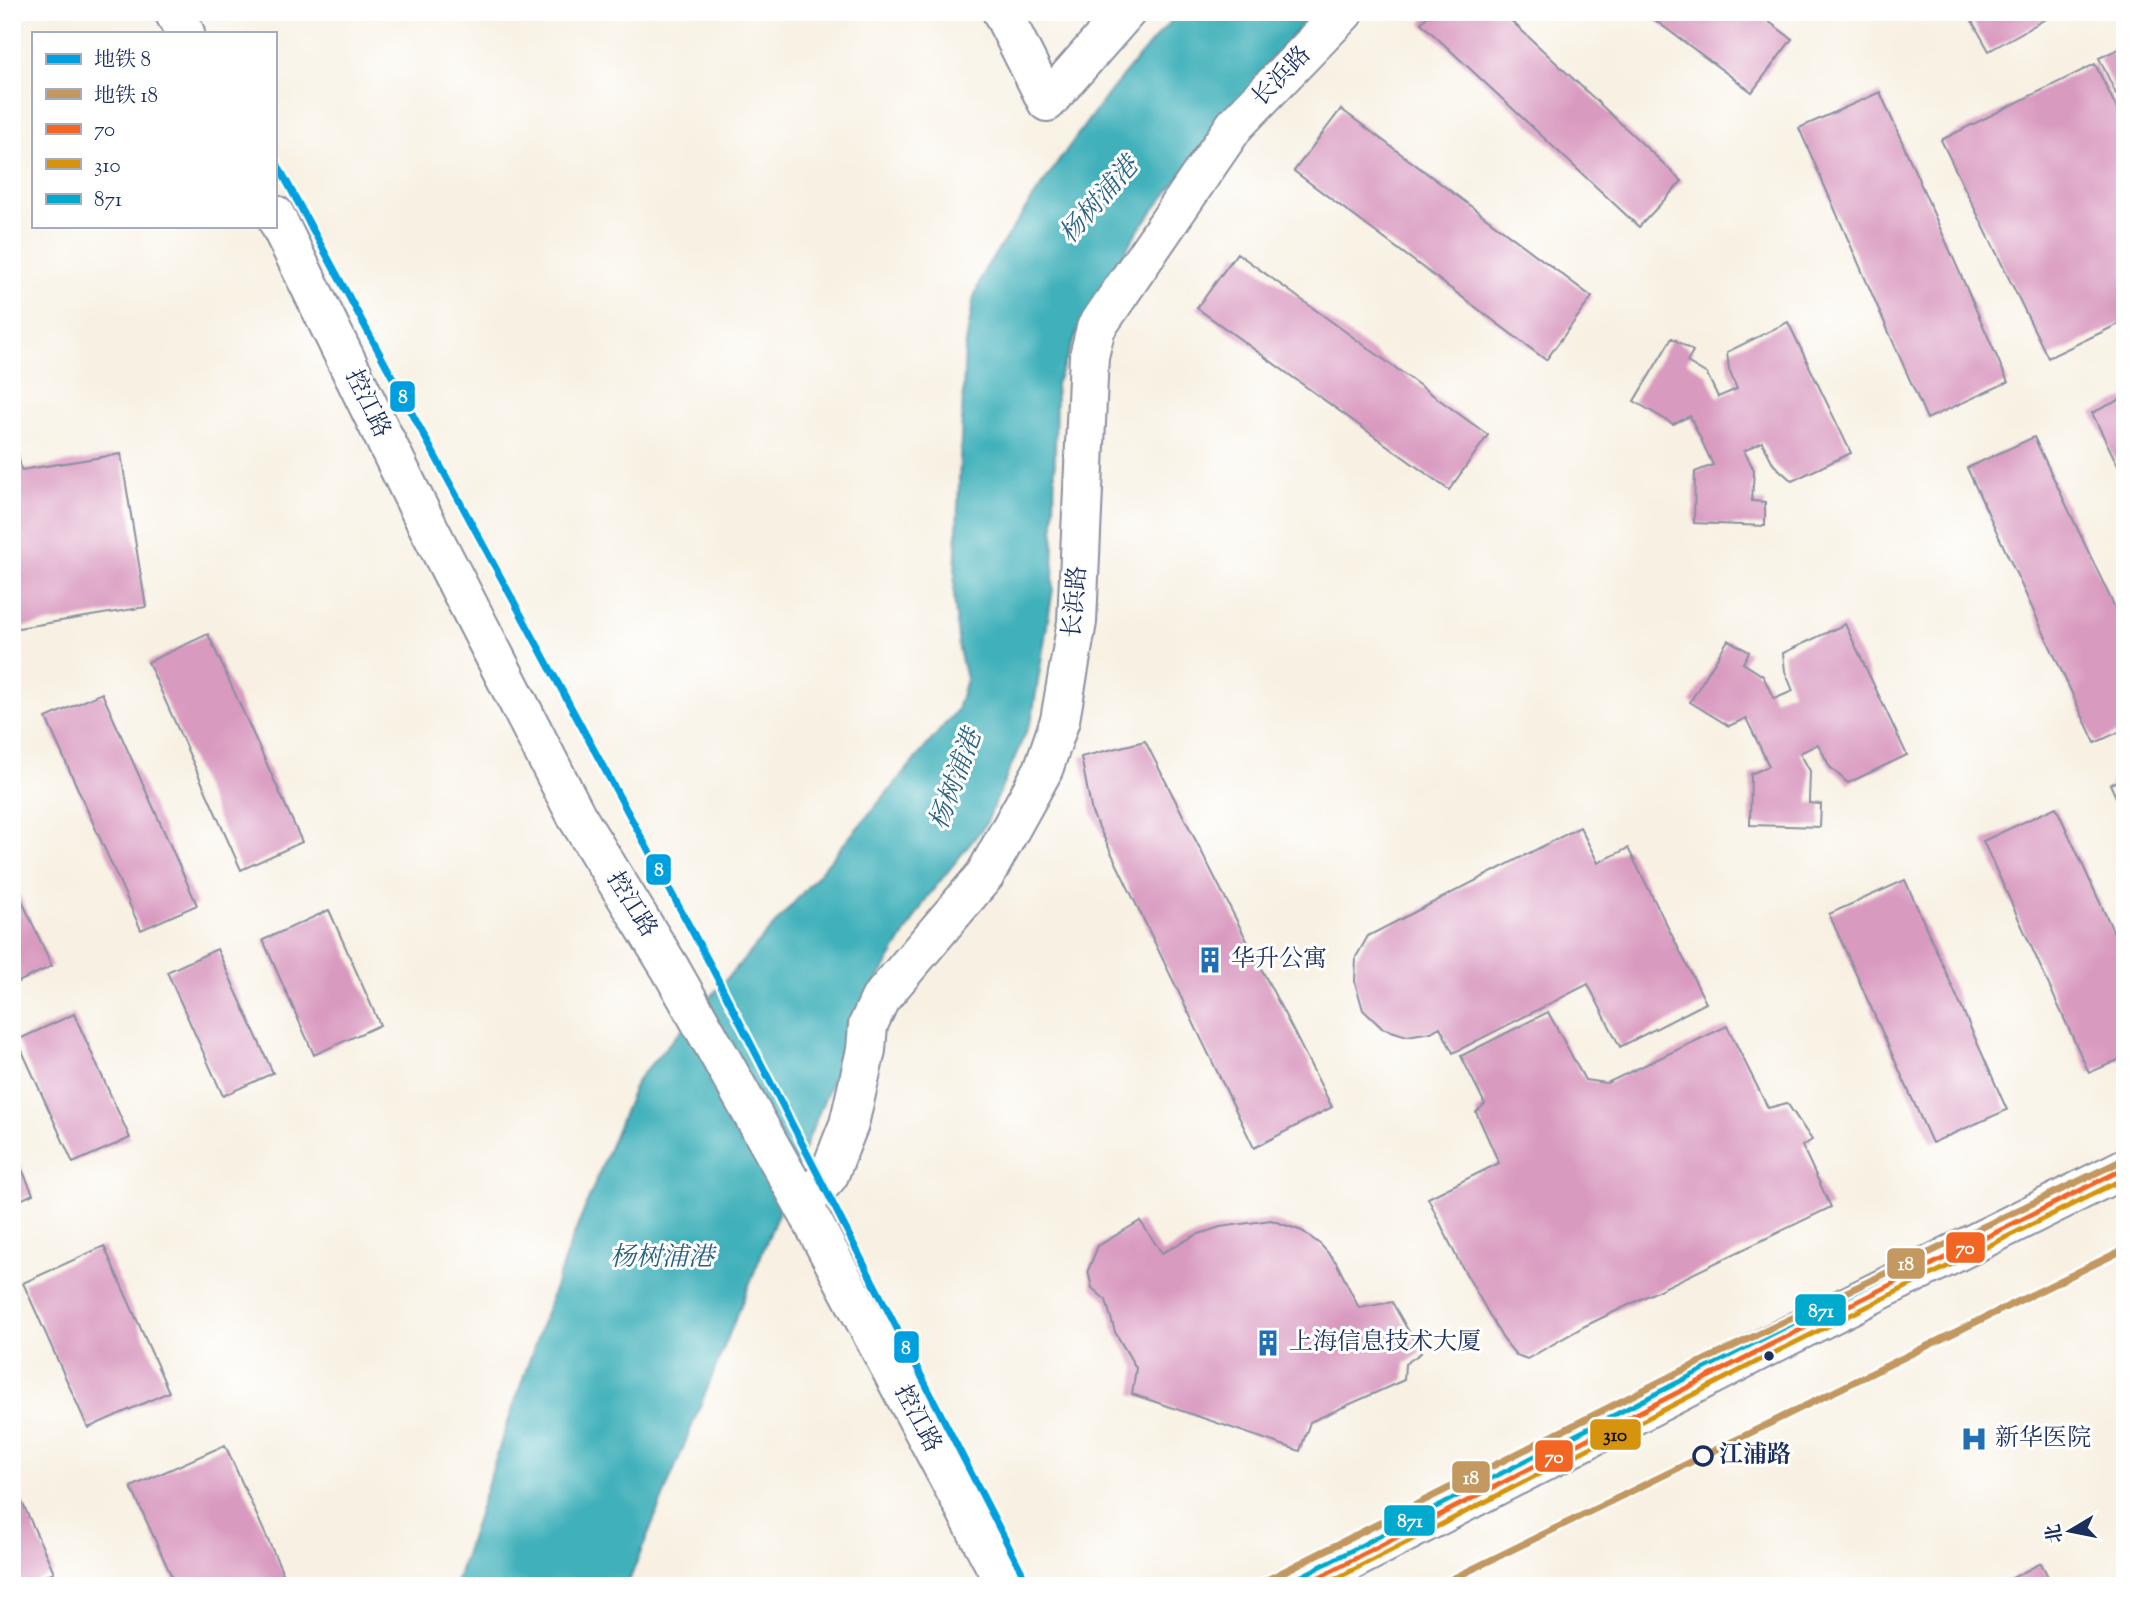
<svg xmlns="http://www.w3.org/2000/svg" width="2137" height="1598" font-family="'Sorts Mill Goudy','Noto Serif SC',serif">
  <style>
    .water { fill: #40b0ba; stroke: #2e708c; stroke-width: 2 }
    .building { fill: #d99abf }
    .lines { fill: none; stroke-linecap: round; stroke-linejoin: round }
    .minor-casing { stroke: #8a90a0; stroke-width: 42 }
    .major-casing { stroke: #8a90a0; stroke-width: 42 }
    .minor { stroke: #fff; stroke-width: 38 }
    .major { stroke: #fff; stroke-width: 38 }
    .bus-1-casing { stroke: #fff; stroke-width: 10 }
    .bus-2-casing { stroke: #fff; stroke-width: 10 }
    .bus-3-casing { stroke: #fff; stroke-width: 10 }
    .bus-1 { stroke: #f26522; stroke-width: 5 }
    .bus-2 { stroke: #d6940e; stroke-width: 5 }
    .bus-3 { stroke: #00a9ce; stroke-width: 5 }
    .metro-1-casing { stroke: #fff; stroke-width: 12 }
    .metro-2-casing { stroke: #fff; stroke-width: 12 }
    .metro-1 { stroke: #009fdf; stroke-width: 7 }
    .metro-2 { stroke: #c39861; stroke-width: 7 }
    .bus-dot { fill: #1b2f5e; stroke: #fff; stroke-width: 2.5 }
    .stop-dot { fill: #fff; stroke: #1b2f5e; stroke-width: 3.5 }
    .labels { text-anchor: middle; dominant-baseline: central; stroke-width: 6; stroke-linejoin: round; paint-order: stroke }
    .street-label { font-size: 24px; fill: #1b2f5e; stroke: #fff }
    .poi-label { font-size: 24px; fill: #1b2f5e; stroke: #fff; text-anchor: start }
    .stop-label { font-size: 24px; font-weight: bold; fill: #1b2f5e; stroke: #fff; text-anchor: start }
    .water-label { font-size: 26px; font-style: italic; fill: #2a6383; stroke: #fff }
    .line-badge { stroke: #fff; stroke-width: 2.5 }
    .badge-label { font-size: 19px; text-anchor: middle; font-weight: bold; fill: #fff }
    .pale-badge-label { font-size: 19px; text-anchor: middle; font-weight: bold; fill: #111 }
  </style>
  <rect width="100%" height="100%" fill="#fff"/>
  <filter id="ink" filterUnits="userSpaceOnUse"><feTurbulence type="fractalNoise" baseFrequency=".0143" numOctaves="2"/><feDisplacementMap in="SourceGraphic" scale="14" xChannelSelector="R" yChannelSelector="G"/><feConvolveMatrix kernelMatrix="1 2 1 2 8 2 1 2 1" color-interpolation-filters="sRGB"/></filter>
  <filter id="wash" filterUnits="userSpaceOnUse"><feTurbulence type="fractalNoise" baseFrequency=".00686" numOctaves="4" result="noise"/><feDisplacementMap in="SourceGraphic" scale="28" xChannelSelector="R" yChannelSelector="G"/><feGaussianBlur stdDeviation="1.57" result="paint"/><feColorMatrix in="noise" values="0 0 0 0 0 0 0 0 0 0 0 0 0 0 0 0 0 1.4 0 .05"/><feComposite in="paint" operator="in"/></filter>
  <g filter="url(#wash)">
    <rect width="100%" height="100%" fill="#f8f1e3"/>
    <path class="water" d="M 1180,12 L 1313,12 L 1271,60 L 1136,233 L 1079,328 L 1056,384 L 1053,589 L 1032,718 L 986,824 L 928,896 L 863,1004 L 627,1586 L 455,1586 L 503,1436 L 567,1252 L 637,1080 L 799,897 L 957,710 L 966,679 L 959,649 L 954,597 L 965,348 L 974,297 L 985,269 C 1045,181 1104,89 1180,12 Z"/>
    <g id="blocks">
      <path class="building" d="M 1431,12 L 1502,12 L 1682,181 L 1639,227 L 1421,23 Z
        M 1644,12 L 1756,12 L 1792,39 L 1752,92 Z
        M 1967,12 L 2058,12 L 1989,51 Z
        M 2125,46 L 2125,90 L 2116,94 L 2099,58 Z
        M 2095,64 L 2125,125 L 2125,321 L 2048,358 L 1941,140 Z
        M 1880,92 L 2008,382 L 1927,419 L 1799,128 Z
        M 1341,109 L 1592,297 L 1546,360 L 1294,171 Z
        M 1237,253 L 1488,435 L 1449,490 L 1197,308 Z
        M 1788,322 L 1851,453 L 1792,481 L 1774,465 L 1762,442 L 1744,451 L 1754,470 L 1752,501 L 1765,502 L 1765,526 L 1694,523 L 1695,472 L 1713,465 L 1690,416 L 1673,424 L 1634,401 L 1672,338 L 1693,351 L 1687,362 L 1707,374 L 1718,397 L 1737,389 L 1729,370 L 1727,352 Z
        M 2125,397 L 2125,480 L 2092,413 Z
        M 2034,437 L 2125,629 L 2125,729 L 2095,743 L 1967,468 Z
        M 12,445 L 17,446 L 21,470 L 121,454 L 146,607 L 12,629 Z
        M 1845,624 L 1907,755 L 1848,783 L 1830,767 L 1818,744 L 1800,753 L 1810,771 L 1809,803 L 1821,804 L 1820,827 L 1750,825 L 1751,774 L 1769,766 L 1746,718 L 1729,726 L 1690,702 L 1728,640 L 1749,652 L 1743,663 L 1763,676 L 1774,699 L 1793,691 L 1785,671 L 1783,653 Z
        M 208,634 L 302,842 L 241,870 L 148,662 Z
        M 102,693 L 197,905 L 141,930 L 46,718 Z
        M 1145,741 L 1332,1107 L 1254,1148 L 1092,813 L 1081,757 Z
        M 2125,778 L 2125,817 L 2110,784 Z
        M 2056,807 L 2125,957 L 2125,1057 L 2089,1073 L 1983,841 Z
        M 1580,827 L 1598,863 L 1628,848 L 1706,1003 L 1620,1047 L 1588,984 L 1453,1053 L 1440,1027 L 1431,1032 L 1407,1036 L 1382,1028 L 1363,1010 L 1355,982 L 1356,957 L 1368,936 Z
        M 12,879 L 52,966 L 12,985 Z
        M 1905,880 L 2007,1110 L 1932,1143 L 1829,914 Z
        M 329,910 L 380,1025 L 314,1055 L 263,940 Z
        M 217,949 L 273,1073 L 223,1096 L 167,972 Z
        M 1548,1012 L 1585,1080 L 1607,1083 L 1727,1026 L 1768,1108 L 1787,1103 L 1812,1140 L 1802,1146 L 1831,1207 L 1585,1326 L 1527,1359 L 1516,1355 L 1503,1339 L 1456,1256 L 1428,1198 L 1499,1163 L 1476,1112 L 1485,1104 L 1461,1056 Z
        M 74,1014 L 130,1138 L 73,1163 L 17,1040 Z
        M 12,1147 L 33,1194 L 12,1204 Z
        M 1271,1220 L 1302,1231 L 1321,1245 L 1336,1262 L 1359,1308 L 1392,1302 L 1421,1353 L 1405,1364 L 1404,1380 L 1310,1422 L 1300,1451 L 1132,1394 L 1136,1368 L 1115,1332 L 1106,1300 L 1092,1288 L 1088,1270 L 1098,1246 L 1140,1221 L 1162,1253 L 1196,1235 L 1220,1227 Z
        M 104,1246 L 169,1392 L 88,1428 L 23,1283 Z
        M 225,1445 L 287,1582 L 278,1586 L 176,1586 L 131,1487 Z
        M 12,1480 L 54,1572 L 23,1586 L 12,1586 Z
        M 2041,1563 L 2053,1586 L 1997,1586 Z"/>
    </g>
  </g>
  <g filter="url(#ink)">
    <use href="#blocks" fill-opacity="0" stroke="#8a90a0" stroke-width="2"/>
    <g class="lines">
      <g class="minor-casing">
        <path id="minor" d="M 1002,12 L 1047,102 L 1126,12
          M 803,1204 L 829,1175 L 841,1144 L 849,1124 L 866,1050 L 868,1025 L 880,999 L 985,875 L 1043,770 L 1060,720 L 1077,622 L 1089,356 L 1096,328 L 1235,125 L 1344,12"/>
      </g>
      <g class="major-casing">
        <path id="major" d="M 174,12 L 185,33
          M 275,215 L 417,505 L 577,817 L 670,968 L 803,1204 L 1006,1586
          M 1302,1586 L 1766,1347 L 2125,1168"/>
      </g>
      <use href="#minor" class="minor"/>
      <use href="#major" class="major"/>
      <g class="bus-1-casing">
        <path id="bus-1" d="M 1302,1586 L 1766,1347 L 2125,1168"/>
      </g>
      <g class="bus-2-casing">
        <path id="bus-2" d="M 1322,1586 L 1770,1355 L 2125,1178"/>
      </g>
      <g class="bus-3-casing">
        <path id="bus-3" d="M 1298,1578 L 1762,1339 L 2121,1160"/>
      </g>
      <use href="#bus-1" class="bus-1"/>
      <use href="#bus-2" class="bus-2"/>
      <use href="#bus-3" class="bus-3"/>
      <g class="metro-1-casing">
        <path id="metro-1" d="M 275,160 L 711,966 L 1029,1586"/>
      </g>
      <g class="metro-2-casing">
        <path id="metro-2" d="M 1255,1586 L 1669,1377 L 2125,1159
          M 1438,1586 L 2125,1249"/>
      </g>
      <use href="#metro-1" class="metro-1"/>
      <use href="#metro-2" class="metro-2"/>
    </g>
  </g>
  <defs>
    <g id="building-bare" transform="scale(2.1)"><path d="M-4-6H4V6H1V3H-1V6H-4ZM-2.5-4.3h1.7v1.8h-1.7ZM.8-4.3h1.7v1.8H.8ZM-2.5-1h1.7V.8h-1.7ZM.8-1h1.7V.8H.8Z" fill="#1f6fb2" stroke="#fff" stroke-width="2.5" paint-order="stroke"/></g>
    <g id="hospital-bare" transform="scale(2.1)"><path d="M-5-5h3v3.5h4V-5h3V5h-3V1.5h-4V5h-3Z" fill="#1f6fb2" stroke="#fff" stroke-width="2.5" paint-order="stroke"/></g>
  </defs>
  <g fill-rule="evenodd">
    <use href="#building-bare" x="1210" y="960"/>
    <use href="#building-bare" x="1268" y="1343"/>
    <use href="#hospital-bare" x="1974" y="1439"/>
  </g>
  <circle class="bus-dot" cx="1769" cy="1356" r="6"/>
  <circle class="stop-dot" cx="1703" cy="1456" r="9"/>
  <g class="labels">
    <g class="street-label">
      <text transform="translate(1282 77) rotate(-46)">长浜路</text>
      <text transform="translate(367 404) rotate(64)">控江路</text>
      <text transform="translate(1076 602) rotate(-85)">长浜路</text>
      <text transform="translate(631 905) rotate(58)">控江路</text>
      <text transform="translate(917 1419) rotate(62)">控江路</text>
    </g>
    <g class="poi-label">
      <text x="1231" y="960">华升公寓</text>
      <text x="1289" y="1343">上海信息技术大厦</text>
      <text x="1995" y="1439">新华医院</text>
    </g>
    <g class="stop-label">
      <text x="1719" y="1456">江浦路</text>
    </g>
    <g class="water-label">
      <text transform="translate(1100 201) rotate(-49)">杨树浦港</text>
      <text transform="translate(957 780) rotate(-70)">杨树浦港</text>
      <text x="662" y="1258">杨树浦港</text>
    </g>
  </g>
  <g class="line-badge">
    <rect x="389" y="380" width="27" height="33" rx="7" fill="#009fdf"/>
    <rect x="645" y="853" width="27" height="33" rx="7" fill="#009fdf"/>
    <rect x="1945" y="1231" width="41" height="33" rx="7" fill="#f26522"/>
    <rect x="1886" y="1247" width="40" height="33" rx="7" fill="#c39861"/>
    <rect x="1794" y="1293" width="53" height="34" rx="7" fill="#00a9ce"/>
    <rect x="893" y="1330" width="27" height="34" rx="7" fill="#009fdf"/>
    <rect x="1589" y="1418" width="53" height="33" rx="7" fill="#d6940e"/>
    <rect x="1534" y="1439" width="40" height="34" rx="7" fill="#f26522"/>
    <rect x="1451" y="1460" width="40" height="34" rx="7" fill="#c39861"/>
    <rect x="1383" y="1504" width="53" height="33" rx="7" fill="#00a9ce"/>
  </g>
  <g class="badge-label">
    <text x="403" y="403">8</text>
    <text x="659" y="876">8</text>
    <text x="1965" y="1254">70</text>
    <text x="1906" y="1270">18</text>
    <text x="1821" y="1317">871</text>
    <text x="906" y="1354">8</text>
    <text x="1554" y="1463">70</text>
    <text x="1471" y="1484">18</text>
    <text x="1410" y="1527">871</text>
  </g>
  <g class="pale-badge-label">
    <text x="1615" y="1441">310</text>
  </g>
  <rect width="2137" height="1598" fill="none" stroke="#fff" stroke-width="42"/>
  <rect x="32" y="32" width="245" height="196" fill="#ffffff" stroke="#a4acbf" stroke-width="2"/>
  <rect x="46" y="54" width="35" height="10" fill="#009fdf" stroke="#a4acbf" stroke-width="2"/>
  <text x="94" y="66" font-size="21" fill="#1b2f5e">地铁 8</text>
  <rect x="46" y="89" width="35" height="10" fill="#c39861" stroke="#a4acbf" stroke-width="2"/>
  <text x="94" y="102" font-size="21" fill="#1b2f5e">地铁 18</text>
  <rect x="46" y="124" width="35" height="10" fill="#f26522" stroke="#a4acbf" stroke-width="2"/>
  <text x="94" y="136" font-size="21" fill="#1b2f5e">70</text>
  <rect x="46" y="159" width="35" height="10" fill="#d6940e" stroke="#a4acbf" stroke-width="2"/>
  <text x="94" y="172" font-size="21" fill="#1b2f5e">310</text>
  <rect x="46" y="194" width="35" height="10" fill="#00a9ce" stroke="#a4acbf" stroke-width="2"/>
  <text x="94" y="206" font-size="21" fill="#1b2f5e">871</text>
  <g transform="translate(2070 1531) rotate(260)" stroke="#ffffff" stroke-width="5" paint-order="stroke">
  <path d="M0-5L12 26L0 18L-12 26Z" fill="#1b2f5e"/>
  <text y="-10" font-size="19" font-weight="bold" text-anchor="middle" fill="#1b2f5e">北</text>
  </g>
</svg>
